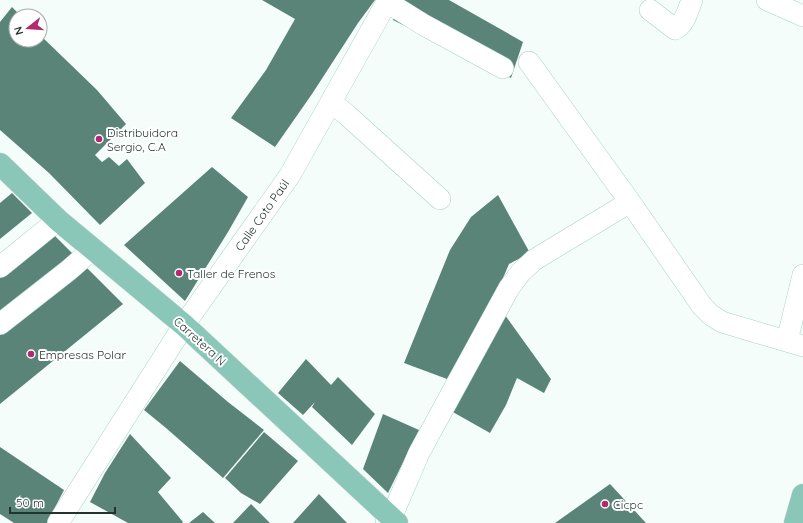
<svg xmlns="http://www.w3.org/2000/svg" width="803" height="523" font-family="Quicksand,sans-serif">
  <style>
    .building { fill: #5b8478 }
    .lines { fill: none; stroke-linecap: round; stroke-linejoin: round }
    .minor-casing { stroke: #a8d3c6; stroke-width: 22 }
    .major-casing { stroke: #d7dada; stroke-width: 23 }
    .minor { stroke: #fff; stroke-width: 21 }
    .major { stroke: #8ac7b8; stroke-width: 22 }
    .poi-dot { fill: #b12a6f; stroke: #fff; stroke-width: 1.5 }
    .labels { text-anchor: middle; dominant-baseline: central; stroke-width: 4; stroke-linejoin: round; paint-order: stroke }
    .poi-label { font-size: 12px; fill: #23342f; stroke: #fff; text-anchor: start }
    .street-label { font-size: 12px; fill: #23342f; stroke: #fff }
  </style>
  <rect width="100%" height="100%" fill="#f5fdfb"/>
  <path class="building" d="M 262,0 L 375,0 L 358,23 L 312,94 L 275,147 L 231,118 L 266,70 L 295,19 Z
    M 405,0 L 449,0 L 523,42 L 511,78 L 393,20 Z
    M 12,7 L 21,16 L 16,16 L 16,40 L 40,40 L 40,35 L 97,90 L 126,124 L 95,155 L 102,162 L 109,157 L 119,166 L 127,159 L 145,183 L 100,225 L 49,173 L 0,130 L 0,22 Z
    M 212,167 L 248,197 L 228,232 L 185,301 L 124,245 Z
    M 12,193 L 32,213 L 0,239 L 0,203 Z
    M 498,195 L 530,253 L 509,264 L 500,285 L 447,379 L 404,363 L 450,250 L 471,217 Z
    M 50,231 L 123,304 L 0,404 L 0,271 Z
    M 502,311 L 551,379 L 544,393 L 517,378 L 506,405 L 490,433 L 451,411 Z
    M 306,359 L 331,385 L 338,377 L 375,414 L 352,445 L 312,407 L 315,402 L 303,415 L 278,393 Z
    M 180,361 L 228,402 L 264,430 L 223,478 L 166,428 L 144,410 Z
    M 383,414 L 419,430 L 388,493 L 363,469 Z
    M 264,432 L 298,461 L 260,504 L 241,493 L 225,478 Z
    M 130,434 L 171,478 L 158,492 L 183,522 L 182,523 L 128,523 L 90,502 L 105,473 Z
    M 0,447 L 64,490 L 47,523 L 14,523 L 0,514 Z
    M 610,484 L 646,523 L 555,523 Z
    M 319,494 L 347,523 L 293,523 Z
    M 251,504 L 270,523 L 233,523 Z
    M 203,512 L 215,523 L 189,523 Z"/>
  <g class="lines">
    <g class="minor-casing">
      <path id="minor" d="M 767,0 L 803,16
        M 387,2 L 424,25 L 503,68
        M 650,10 L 675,29 C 685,24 688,10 692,0
        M 529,62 L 630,202 L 702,306 L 711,315 L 722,322 L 803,346
        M 331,102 L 347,115 L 440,199
        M 0,267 L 58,220
        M 0,324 L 69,270 L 93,249
        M 787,341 L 803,275
        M 58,523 L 184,325 L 290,175 L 388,0
        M 386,523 L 391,518 L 419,453 L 509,288 L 521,272 L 534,260 L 630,202"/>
    </g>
    <g class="major-casing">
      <path id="major" d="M 0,164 L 58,220 L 184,325 L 397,523
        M 795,523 L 803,495"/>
    </g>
    <use href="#minor" class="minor"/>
    <use href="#major" class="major"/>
  </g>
  <g class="poi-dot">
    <circle cx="99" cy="139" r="4"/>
    <circle cx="179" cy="273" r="4"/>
    <circle cx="31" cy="354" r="4"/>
    <circle cx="605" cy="504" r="4"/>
  </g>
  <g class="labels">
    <g class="poi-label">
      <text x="107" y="132">Distribuidora<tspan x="107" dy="14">Sergio, C.A</tspan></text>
      <text x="187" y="273">Taller de Frenos</text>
      <text x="39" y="354">Empresas Polar</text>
      <text x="613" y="504">Cicpc</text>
    </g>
    <g class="street-label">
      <text transform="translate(262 215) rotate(-55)">Calle Coto Paúl</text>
      <text transform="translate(200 341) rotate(42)">Carretera N</text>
    </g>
  </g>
  <g transform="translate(28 28) rotate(253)"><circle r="19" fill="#ffffff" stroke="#a7aeac"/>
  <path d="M0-3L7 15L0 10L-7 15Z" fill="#b12a6f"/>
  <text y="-6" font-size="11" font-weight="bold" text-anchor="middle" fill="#23342f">N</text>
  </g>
  <path d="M10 507v6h105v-6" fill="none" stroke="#23342f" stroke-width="2"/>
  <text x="16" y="507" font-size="12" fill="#23342f" stroke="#ffffff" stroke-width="3" paint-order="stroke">50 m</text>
</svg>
